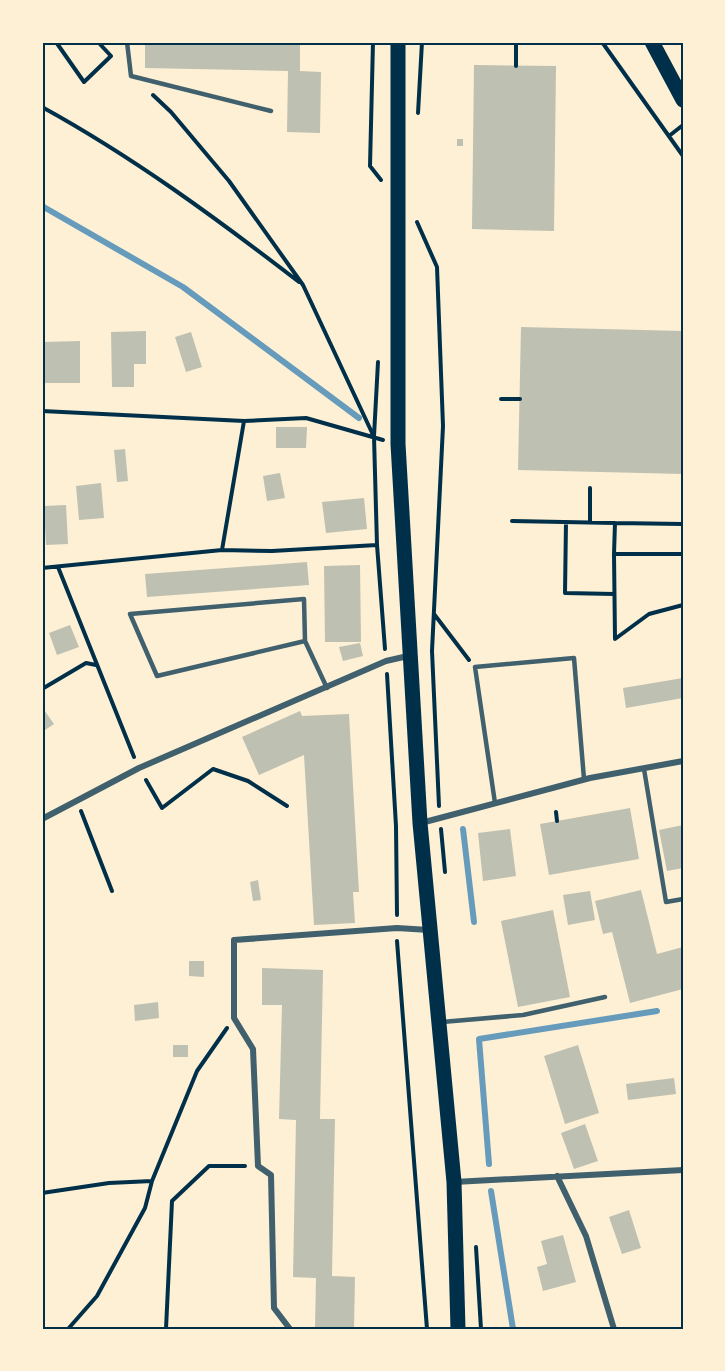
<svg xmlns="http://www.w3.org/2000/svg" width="725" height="1371" font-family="'PT Serif',serif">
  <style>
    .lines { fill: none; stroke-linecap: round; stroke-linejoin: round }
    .stream { stroke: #669bbc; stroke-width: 6 }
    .building { fill: #bec0b2 }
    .path { stroke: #003049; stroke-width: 4 }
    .service { stroke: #3f606c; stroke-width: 4.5 }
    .minor { stroke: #3f606c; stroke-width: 6 }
    .primary { stroke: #003049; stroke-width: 15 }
    .neatline { fill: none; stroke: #003049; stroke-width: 2 }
  </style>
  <rect width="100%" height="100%" fill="#fdf0d5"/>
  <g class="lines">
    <path class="stream" d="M 42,206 L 183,287 L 359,418
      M 463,829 L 474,922
      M 489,1164 L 479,1039 L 657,1011
      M 491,1191 L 513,1329"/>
  </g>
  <path class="building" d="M 145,42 L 300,42 L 300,71 L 321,72 L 320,133 L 287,132 L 288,71 L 145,68 Z
    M 474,65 L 556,66 L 554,231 L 472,229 Z
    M 457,139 L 463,139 L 463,146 L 457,146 Z
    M 521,327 L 683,331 L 683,474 L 518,470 Z
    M 146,331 L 146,364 L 134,364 L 134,387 L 112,387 L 111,332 Z
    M 191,332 L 202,367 L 186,372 L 175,337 Z
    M 80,341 L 80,383 L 42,383 L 42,342 Z
    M 276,427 L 307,427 L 306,448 L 276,448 Z
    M 125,449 L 128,481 L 117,482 L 114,450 Z
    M 280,473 L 285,498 L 267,501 L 263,476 Z
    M 101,483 L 104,518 L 79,520 L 76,486 Z
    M 364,498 L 367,529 L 326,533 L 322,502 Z
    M 66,505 L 68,544 L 46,545 L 44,506 Z
    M 307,562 L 309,585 L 147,597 L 145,574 Z
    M 360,565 L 361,642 L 325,642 L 324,566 Z
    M 70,625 L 79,647 L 57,655 L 49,633 Z
    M 360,643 L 363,656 L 343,661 L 339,647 Z
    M 683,678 L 683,698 L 626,708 L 623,688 Z
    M 42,707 L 54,724 L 42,732 Z
    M 300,711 L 302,716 L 349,714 L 359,892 L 353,892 L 355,923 L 314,925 L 304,755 L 259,775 L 242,737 Z
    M 630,808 L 639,859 L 549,875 L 540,824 Z
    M 683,825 L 683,868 L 667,871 L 659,830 Z
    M 510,829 L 516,876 L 483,881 L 478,833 Z
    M 258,880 L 261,900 L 253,901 L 250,882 Z
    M 641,890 L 657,954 L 683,947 L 683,989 L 630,1003 L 612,932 L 603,934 L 595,901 Z
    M 590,891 L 595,920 L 568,925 L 563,895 Z
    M 553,910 L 570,997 L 518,1007 L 501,921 Z
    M 189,961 L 204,961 L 204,977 L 189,976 Z
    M 262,968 L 323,970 L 320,1119 L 335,1119 L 332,1276 L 355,1277 L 354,1329 L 315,1329 L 316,1278 L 293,1277 L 296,1120 L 279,1119 L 282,1005 L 262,1005 Z
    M 158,1002 L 159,1018 L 135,1021 L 134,1005 Z
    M 173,1045 L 188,1045 L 188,1057 L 173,1057 Z
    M 578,1045 L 599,1113 L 565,1124 L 544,1056 Z
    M 674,1078 L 676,1094 L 628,1100 L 626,1084 Z
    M 585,1124 L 598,1161 L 574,1169 L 561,1133 Z
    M 629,1210 L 641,1248 L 622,1254 L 609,1217 Z
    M 563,1235 L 576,1282 L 543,1291 L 537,1267 L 547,1264 L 541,1241 Z"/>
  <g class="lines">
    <path class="path" d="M 56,42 L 84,82 L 111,56 L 98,42
      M 373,42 L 370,166 L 381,180
      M 602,42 L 683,156
      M 516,66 L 516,42
      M 153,95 L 171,112 L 229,181 L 303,285 L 374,437 L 377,545 L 385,649
      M 42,107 C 133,157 216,218 299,282
      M 418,113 L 422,42
      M 669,136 L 683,125
      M 417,222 L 437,267 L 443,426 L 432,651 L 439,806
      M 501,399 L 520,399
      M 42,411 L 244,421 L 306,418 L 383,440
      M 374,436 L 378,362
      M 512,521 L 615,523 L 614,554 L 683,554
      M 566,522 L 565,593 L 614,594
      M 590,522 L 590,488
      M 615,523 L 683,524
      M 222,550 L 244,421
      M 614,554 L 615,639 L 649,614 L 683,605
      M 58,567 L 134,757
      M 42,568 L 222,550 L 272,551 L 377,545
      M 434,614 L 469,660
      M 387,674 L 396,826 L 397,915
      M 42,689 L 86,663 L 96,665
      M 146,780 L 162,808 L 213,769 L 248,781 L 287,806
      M 81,811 L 112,891
      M 556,812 L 557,821
      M 441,829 L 445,872
      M 397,941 L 427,1329
      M 42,1193 L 109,1183 L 152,1181
      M 476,1247 L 481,1329
      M 68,1329 L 97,1296 L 145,1208 L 152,1181 L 197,1071 L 227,1028
      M 166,1329 L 172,1201 L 209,1166 L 245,1166"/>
    <path class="service" d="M 127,42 L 131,76 L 271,111
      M 305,641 L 304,599 L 130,614 L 157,676 L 305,641 L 327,688
      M 644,769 L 666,902 L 683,899
      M 495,803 L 475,667 L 574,658 L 584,779
      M 442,1022 L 523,1015 L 605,997"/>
    <path class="minor" d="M 42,819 L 139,768 L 386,661 L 408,656
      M 421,823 L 590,778 L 683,761
      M 557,1176 L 586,1236 L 614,1329
      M 454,1182 L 683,1170
      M 290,1329 L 274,1308 L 271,1175 L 258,1166 L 253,1049 L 234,1018 L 234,940 L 397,928 L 429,930"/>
    <path class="primary" d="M 398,42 L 398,444 L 420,823 L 454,1182 L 458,1329
      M 652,42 L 683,100"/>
  </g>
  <rect width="725" height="1371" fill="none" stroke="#fdf0d5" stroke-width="87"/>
  <rect x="44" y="44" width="638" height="1284" class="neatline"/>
</svg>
